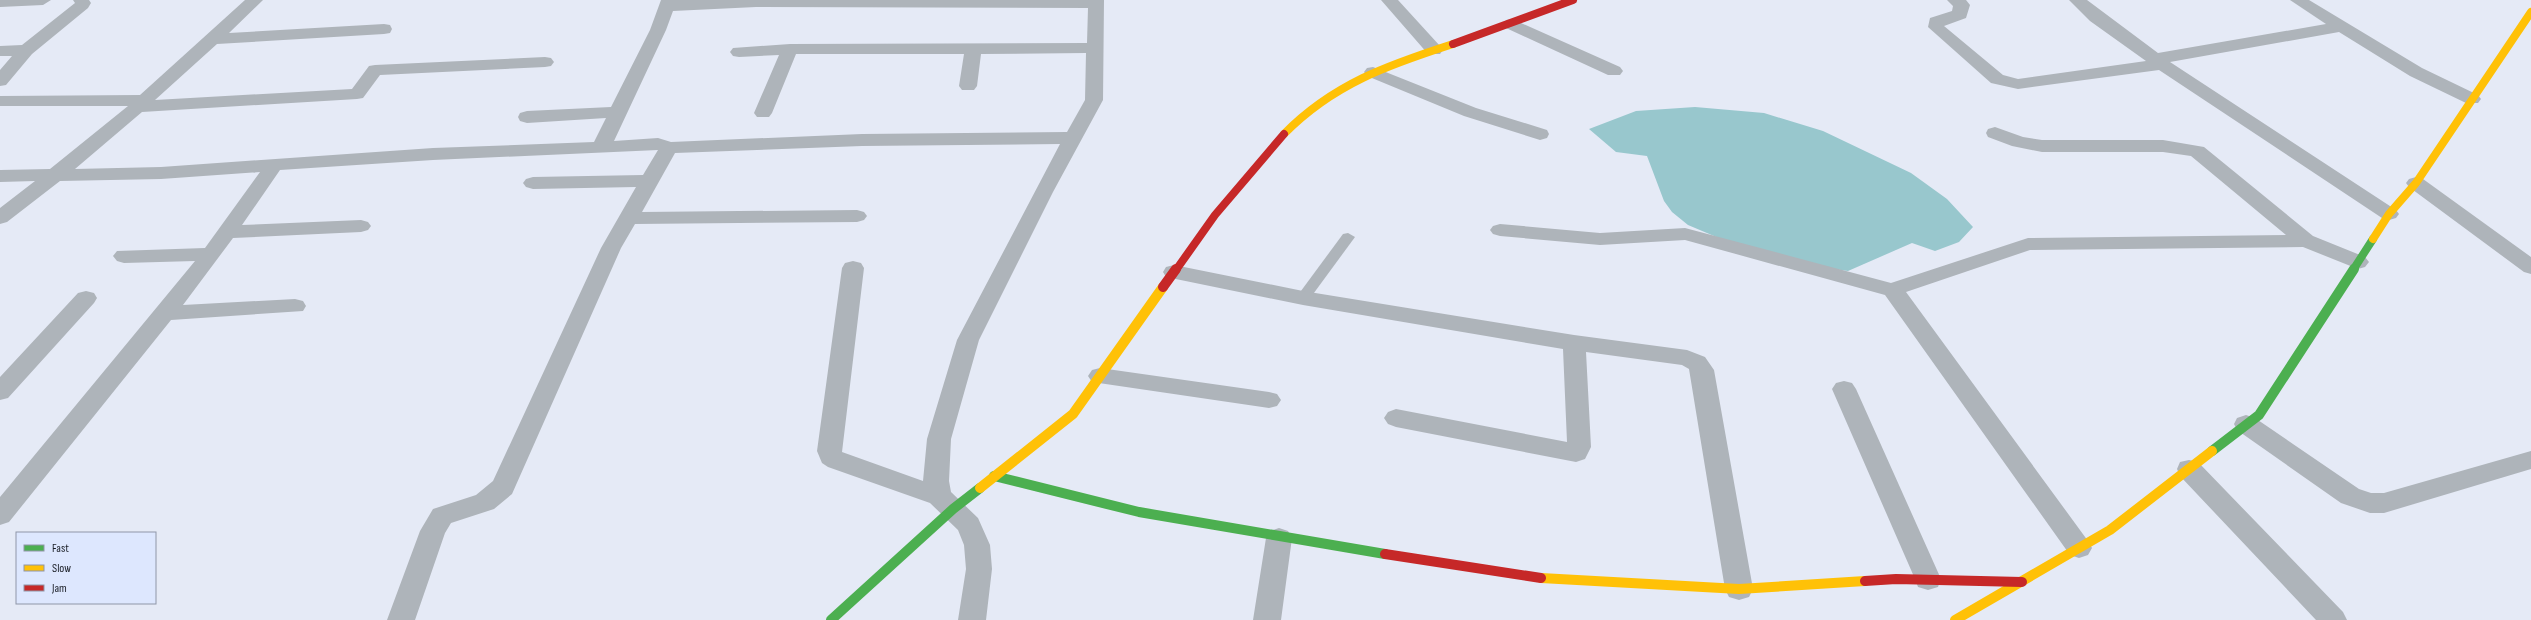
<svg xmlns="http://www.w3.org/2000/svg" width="2531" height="620" font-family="'Sofia Sans Condensed',sans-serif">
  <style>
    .water { fill: #98c7cd }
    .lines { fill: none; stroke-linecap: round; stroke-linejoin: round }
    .lane { fill: #aeb4ba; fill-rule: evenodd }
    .street { fill: #aeb4ba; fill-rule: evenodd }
    .fast-far1 { stroke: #4caf50; stroke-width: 8 }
    .fast { stroke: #4caf50; stroke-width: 10 }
    .slow-far1 { stroke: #ffc107; stroke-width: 8 }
    .slow { stroke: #ffc107; stroke-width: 10 }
    .jam-far1 { stroke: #c62828; stroke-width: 8 }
    .jam { stroke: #c62828; stroke-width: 10 }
  </style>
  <rect width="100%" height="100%" fill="#e5eaf6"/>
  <path class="water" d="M 1695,107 L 1764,113 L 1823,131 L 1911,173 L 1947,199 L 1973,227 L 1959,242 L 1935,251 L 1912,243 L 1848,271 L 1798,264 L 1733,244 L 1688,225 L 1672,212 L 1664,201 L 1647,156 L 1616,152 L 1589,129 L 1636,111 Z"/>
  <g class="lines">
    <path class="lane" d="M 1348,233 L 1355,237 L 1308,301 L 1298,301 L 1296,298 L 1298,295 L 1343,234 Z"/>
    <path class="street" d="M 0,0 L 51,0 L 43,5 L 0,7 Z
      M 73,0 L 89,0 L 91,3 L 88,8 L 32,54 L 6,85 L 0,86 L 0,70 L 12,56 L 0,56 L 0,46 L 22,45 L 75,3 Z
      M 245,0 L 263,0 L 229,33 L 384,24 L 390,25 L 392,29 L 390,33 L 384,34 L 217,44 L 155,100 L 352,89 L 369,66 L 375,65 L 545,57 L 551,58 L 554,62 L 551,66 L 545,67 L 380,75 L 363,98 L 357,99 L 142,112 L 75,169 L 161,167 L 433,148 L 594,142 L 606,118 L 527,123 L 520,121 L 518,117 L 520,113 L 527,111 L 611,107 L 650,30 L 661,0 L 1104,0 L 1103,100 L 1053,192 L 979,340 L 951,439 L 949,481 L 951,492 L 978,518 L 990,545 L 992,569 L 986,620 L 958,620 L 966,569 L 964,545 L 958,530 L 930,503 L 828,467 L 822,463 L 817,451 L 842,268 L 845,263 L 853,261 L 861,263 L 864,268 L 842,452 L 923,481 L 927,439 L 957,340 L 1060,144 L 862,146 L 675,153 L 642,212 L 857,210 L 864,212 L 867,216 L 864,220 L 857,222 L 635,224 L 621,248 L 512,494 L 494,509 L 451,523 L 445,533 L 415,620 L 387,620 L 420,531 L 433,509 L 476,495 L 493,481 L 601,248 L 636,187 L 533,189 L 526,187 L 523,183 L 526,179 L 533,177 L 643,175 L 658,150 L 433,160 L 280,170 L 242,225 L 361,220 L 368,222 L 371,226 L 368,230 L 361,232 L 233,238 L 183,305 L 295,299 L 303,301 L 306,306 L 303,311 L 171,320 L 9,522 L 0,525 L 0,497 L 195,261 L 124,263 L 117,261 L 113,256 L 117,251 L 205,248 L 260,172 L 161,179 L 60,181 L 7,222 L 0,224 L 0,208 L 35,181 L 0,182 L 0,170 L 50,169 L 128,106 L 0,106 L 0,96 L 140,95 ZM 756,7 L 1088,8 L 1087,43 L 790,44 L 733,48 L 730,52 L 733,56 L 739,57 L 779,55 L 754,113 L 757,117 L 769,117 L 772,113 L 796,54 L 964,54 L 959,86 L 962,90 L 974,90 L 977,86 L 981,54 L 1086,53 L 1085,100 L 1067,132 L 862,134 L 671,142 L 658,138 L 614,141 L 666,30 L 673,11 Z
      M 1381,0 L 1398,0 L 1440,46 L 1443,50 L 1440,54 L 1428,54 Z
      M 1947,0 L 1966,0 L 1970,5 L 1966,18 L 1944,26 L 2003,75 L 2018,79 L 2146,61 L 2090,21 L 2069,0 L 2087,0 L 2158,53 L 2326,24 L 2290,0 L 2309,0 L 2422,68 L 2478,95 L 2481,99 L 2478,103 L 2466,103 L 2410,76 L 2339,32 L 2170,62 L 2396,210 L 2399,214 L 2396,218 L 2389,220 L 2382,218 L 2159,70 L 2018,89 L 1991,83 L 1928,27 L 1930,18 L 1952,11 L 1953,6 Z
      M 1512,19 L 1620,67 L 1623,71 L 1620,75 L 1608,75 L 1506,28 L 1504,24 L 1506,20 Z
      M 1373,67 L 1476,108 L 1547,130 L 1549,134 L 1547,138 L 1540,140 L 1464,116 L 1367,76 L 1364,72 L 1367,68 Z
      M 1995,127 L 2023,137 L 2042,140 L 2163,140 L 2204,147 L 2313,236 L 2365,257 L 2369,262 L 2365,267 L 2358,269 L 2303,247 L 2030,250 L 1906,292 L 2088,541 L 2092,548 L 2088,555 L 2079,558 L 2070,555 L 1885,295 L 1685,240 L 1600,245 L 1500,236 L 1493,234 L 1490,230 L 1493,226 L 1500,224 L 1600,233 L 1685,228 L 1891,283 L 2028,238 L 2286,235 L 2191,156 L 2163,152 L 2042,152 L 2012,146 L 1988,137 L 1986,133 L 1988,129 Z
      M 2416,177 L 2423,179 L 2531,257 L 2531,274 L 2524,272 L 2409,187 L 2406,183 L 2409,179 Z
      M 1174,265 L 1303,291 L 1574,335 L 1687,350 L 1705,357 L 1714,370 L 1753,589 L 1749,597 L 1739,600 L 1729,597 L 1725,589 L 1689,369 L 1682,365 L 1586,352 L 1591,447 L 1585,459 L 1576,462 L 1396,427 L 1388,424 L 1384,418 L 1388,412 L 1396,409 L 1567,442 L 1563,349 L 1303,305 L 1166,277 L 1163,272 L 1166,267 Z
      M 86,291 L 94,293 L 97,298 L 94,303 L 8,398 L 0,400 L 0,377 L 78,293 Z
      M 1100,368 L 1269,392 L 1277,394 L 1281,400 L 1277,406 L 1269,408 L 1092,382 L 1088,376 L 1092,370 Z
      M 1844,381 L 1852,383 L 1856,389 L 1941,579 L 1938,587 L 1928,590 L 1918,587 L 1915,579 L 1832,389 L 1836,383 Z
      M 2246,415 L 2255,418 L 2359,489 L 2371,493 L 2384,493 L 2531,451 L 2531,469 L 2384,513 L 2370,513 L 2341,503 L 2237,430 L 2234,424 L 2237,418 Z
      M 2189,460 L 2198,462 L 2343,612 L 2347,620 L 2316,620 L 2180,476 L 2177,469 L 2180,462 Z
      M 1279,528 L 1288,531 L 1292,538 L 1281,620 L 1253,620 L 1266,538 L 1270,531 Z"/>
    <path class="fast-far1" d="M 2353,270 L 2373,239"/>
    <path class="fast" d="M 2212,451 L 2259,415 L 2354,269
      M 994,476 L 1139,512 L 1385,554
      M 831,620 L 953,509 L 980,488"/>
    <path class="slow-far1" d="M 1284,134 C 1333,84 1388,65 1453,44
      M 2373,239 L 2389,214 L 2416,183 L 2531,12"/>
    <path class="slow" d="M 980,488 L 1073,414 L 1163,287
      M 1541,578 L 1739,589 L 1865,581
      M 1955,620 L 2110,530 L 2212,451"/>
    <path class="jam-far1" d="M 1453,44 L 1573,0
      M 1176,270 L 1215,215 L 1284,134"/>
    <path class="jam" d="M 1163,287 L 1176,269
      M 1385,554 L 1541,578
      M 1865,581 L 1896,579 L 2022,582"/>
  </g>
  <rect x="16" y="532" width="140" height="72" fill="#dde7fe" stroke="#8f96a7"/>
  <rect x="24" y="545" width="20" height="6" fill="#4caf50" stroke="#8f96a7"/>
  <text x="52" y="552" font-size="12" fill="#191d25">Fast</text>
  <rect x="24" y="565" width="20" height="6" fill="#ffc107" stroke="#8f96a7"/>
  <text x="52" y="572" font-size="12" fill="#191d25">Slow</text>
  <rect x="24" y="585" width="20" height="6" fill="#c62828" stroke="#8f96a7"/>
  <text x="52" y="592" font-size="12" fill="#191d25">Jam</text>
</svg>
